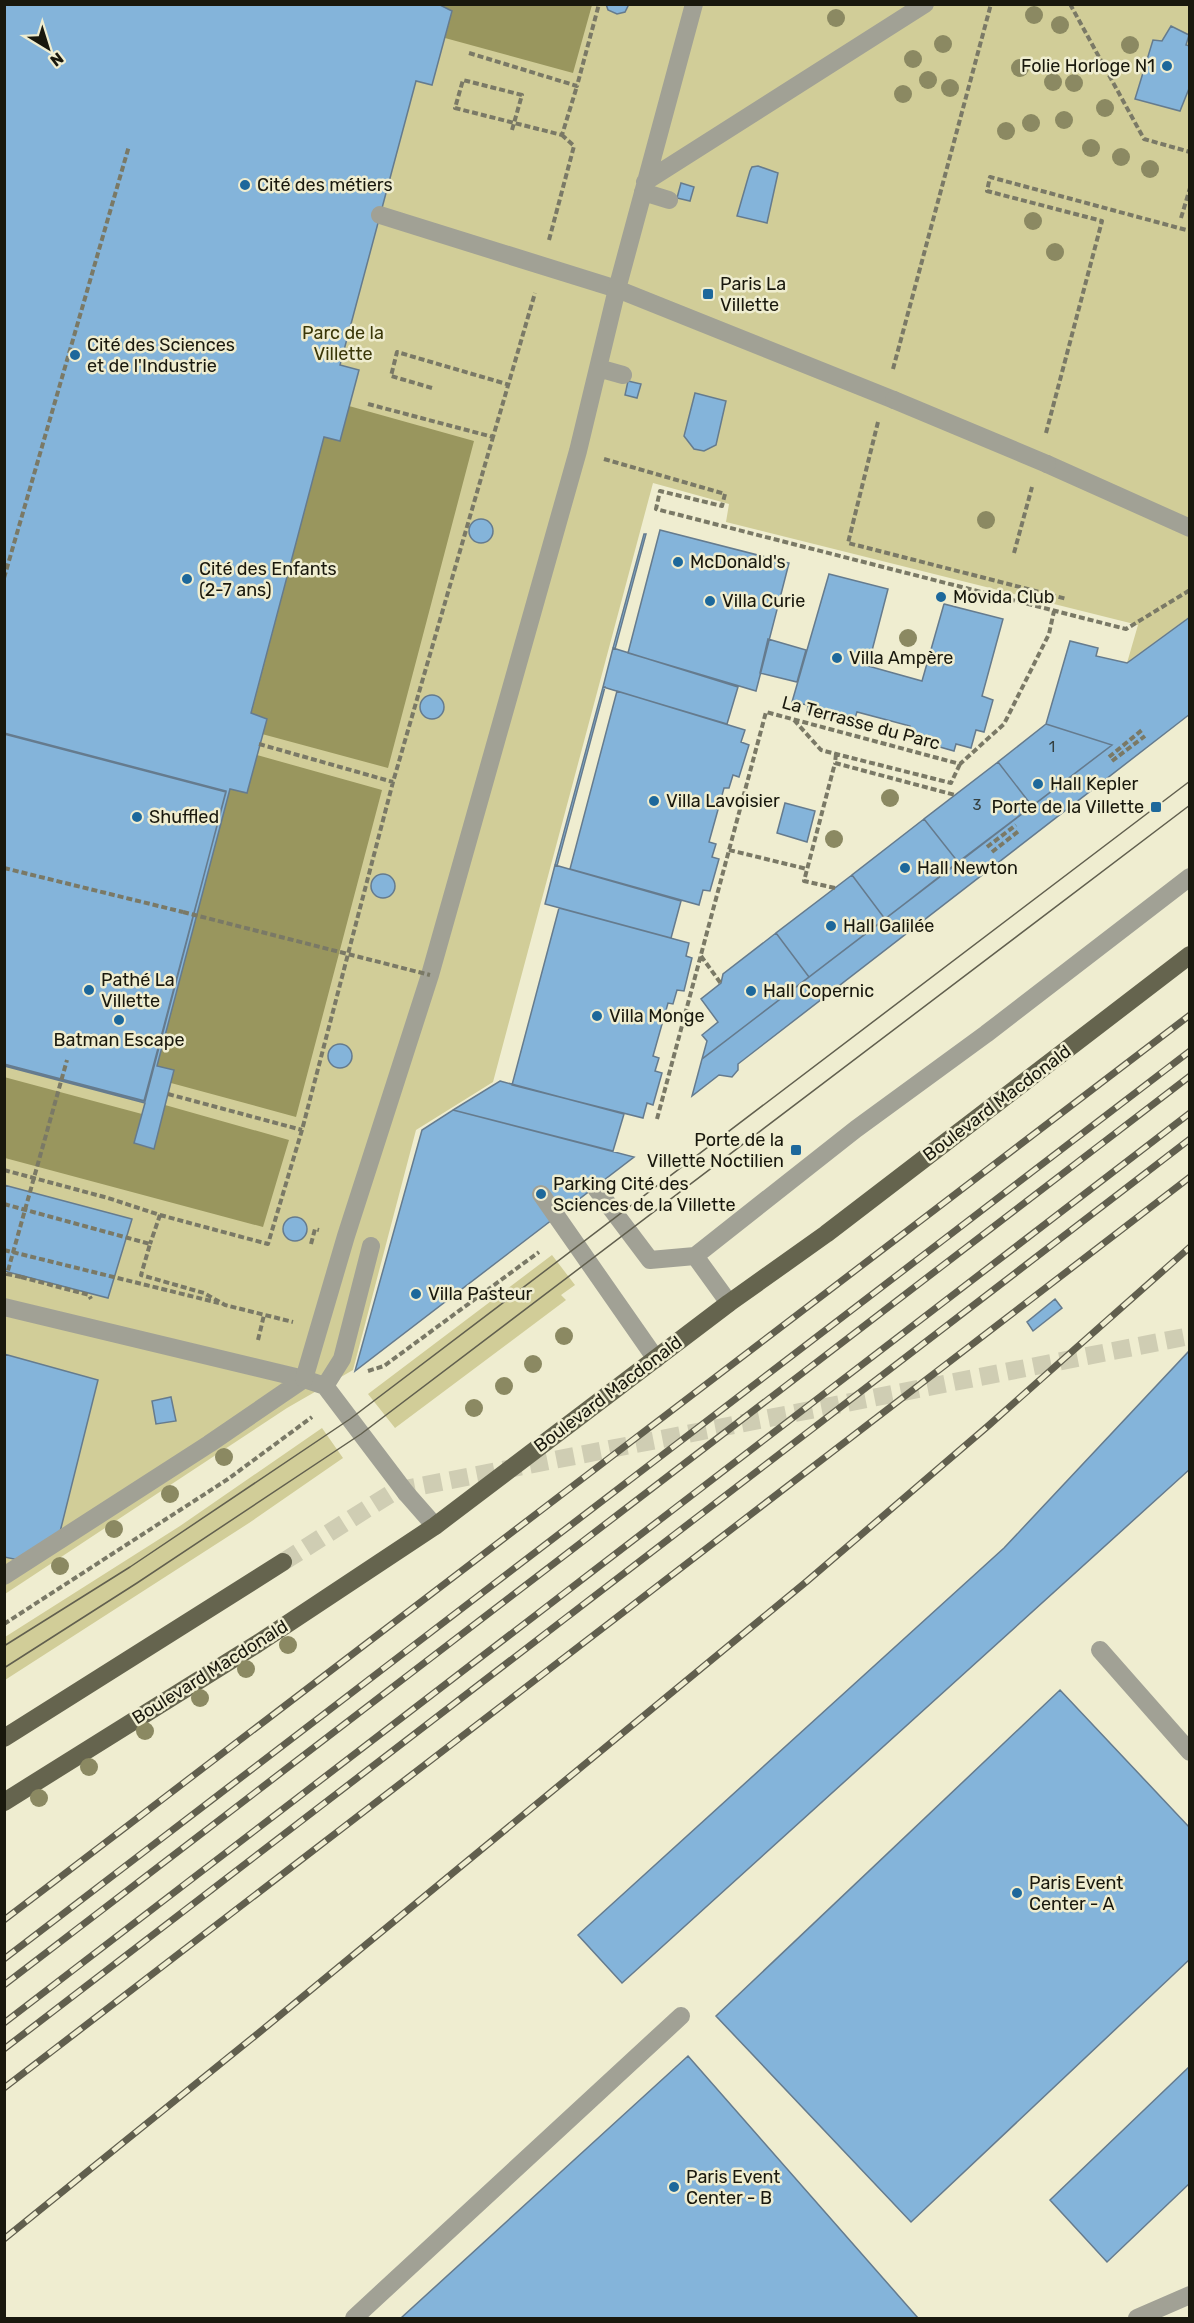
<svg xmlns="http://www.w3.org/2000/svg" width="1194" height="2323" font-family="Rubik,sans-serif">
  <style>
    .green { fill: #d1cd98 }
    .water { fill: #99965e }
    .building { fill: #84b4da; stroke: #657b8e; stroke-width: 1.5 }
    .lines { fill: none; stroke-linecap: round; stroke-linejoin: round }
    .primary-tunnel { stroke: #cfcdb3; stroke-width: 18; stroke-dasharray: 18 9; stroke-linecap: butt }
    .path { stroke: #7a7966; stroke-width: 4; stroke-dasharray: 6 3; stroke-linecap: butt }
    .lane { stroke: #a1a195; stroke-width: 18 }
    .street { stroke: #a1a195; stroke-width: 18 }
    .primary { stroke: #65644e; stroke-width: 18 }
    .tram { stroke: #615f4e; stroke-width: 1.5 }
    .rail-casing { stroke: #615f4e; stroke-width: 7 }
    .rail { stroke: #efedd0; stroke-width: 4.5; stroke-dasharray: 14; stroke-linecap: butt }
    .path-bridge { stroke: #7a7966; stroke-width: 4; stroke-dasharray: 6 3; stroke-linecap: butt }
    .street-bridge { stroke: #a1a195; stroke-width: 18 }
    .tree { fill: #8b8962 }
    .poi-dot { fill: #1d689b; stroke: #efedd0; stroke-width: 2 }
    .labels { text-anchor: middle; dominant-baseline: central; stroke-width: 5; stroke-linejoin: round; paint-order: stroke }
    .number-label { font-size: 15px; fill: #343f40 }
    .poi-label { font-size: 18px; fill: #19180d; stroke: #efedd0; text-anchor: start }
    .park-label { font-size: 18px; fill: #3a3708; stroke: #efedd0 }
    .street-label { font-size: 18px; fill: #19180d; stroke: #efedd0 }
  </style>
  <rect width="100%" height="100%" fill="#efedd0"/>
  <path class="green" d="M 5,5 L 1189,5 L 1189,617 L 1127,663 L 1138,625 L 726,522 L 729,504 L 653,483 L 493,1082 L 416,1130 L 353,1370 L 287,1408 L 5,1594 Z
    M 552,1255 L 575,1285 L 561,1295 L 566,1300 L 395,1428 L 368,1394 Z
    M 322,1428 L 343,1458 L 249,1523 L 5,1680 L 5,1637 L 180,1526 Z"/>
  <path class="water" d="M 438,4 L 592,5 L 573,73 L 445,38 L 452,11 Z
    M 349,406 L 474,441 L 388,768 L 262,734 L 266,719 L 251,714 L 324,437 L 340,441 Z
    M 257,755 L 382,790 L 296,1117 L 171,1083 L 157,1066 L 230,789 L 247,793 Z
    M 4,1077 L 142,1114 L 134,1143 L 153,1149 L 165,1105 L 289,1140 L 263,1227 L 5,1158 Z"/>
  <path class="building" d="M 4,4 L 438,4 L 452,11 L 432,85 L 416,81 L 340,365 L 359,370 L 340,441 L 324,437 L 251,713 L 267,719 L 247,793 L 230,789 L 157,1066 L 174,1070 L 154,1149 L 134,1143 L 145,1103 L 4,1066 Z
    M 606,4 L 629,4 L 625,12 L 617,14 L 608,10 Z
    M 1171,26 L 1189,35 L 1186,45 L 1190,46 L 1190,86 L 1180,111 L 1135,99 L 1153,40 L 1162,41 Z
    M 758,166 L 778,173 L 767,223 L 737,216 L 750,171 L 752,167 Z
    M 681,183 L 694,187 L 690,201 L 677,198 Z
    M 628,381 L 641,384 L 637,398 L 625,395 Z
    M 695,393 L 726,401 L 716,445 L 704,451 L 694,449 L 684,436 Z
    M469 531a12 12 0 1 1 24 0a12 12 0 1 1-24 0Z
    M 660,530 L 789,563 L 756,691 L 628,653 Z
    M 644,534 L 646,534 L 615,649 L 613,648 Z
    M 829,574 L 888,589 L 868,666 L 922,681 L 944,604 L 1003,619 L 982,696 L 993,700 L 984,732 L 976,730 L 971,748 L 956,744 L 954,751 L 922,742 L 923,736 L 909,733 L 910,726 L 857,712 L 855,718 L 841,716 L 839,721 L 807,713 L 808,705 L 792,702 Z
    M 1190,617 L 1190,714 L 738,1064 L 738,1070 L 732,1077 L 719,1075 L 692,1096 L 702,1059 L 1112,745 L 1046,724 L 1070,641 L 1098,648 L 1096,656 L 1127,663 Z
    M 768,639 L 806,650 L 797,682 L 760,673 Z
    M 613,648 L 738,687 L 727,724 L 603,687 Z
    M 603,687 L 605,687 L 557,866 L 555,865 Z
    M 617,691 L 745,730 L 741,742 L 749,745 L 739,777 L 733,775 L 729,788 L 724,788 L 709,842 L 716,844 L 712,857 L 719,859 L 710,891 L 703,890 L 699,905 L 570,869 Z
    M420 707a12 12 0 1 1 24 0a12 12 0 1 1-24 0Z
    M 1046,724 L 1112,745 L 1032,806 L 998,762 Z
    M 4,733 L 226,791 L 145,1101 L 4,1064 Z
    M 4,734 L 226,792 L 144,1101 L 4,1065 Z
    M 998,762 L 1032,806 L 958,862 L 924,819 Z
    M 785,803 L 815,811 L 807,842 L 777,833 Z
    M 924,819 L 958,862 L 885,919 L 852,875 Z
    M 555,865 L 681,901 L 671,938 L 545,904 Z
    M371 886a12 12 0 1 1 24 0a12 12 0 1 1-24 0Z
    M 852,875 L 885,919 L 809,977 L 776,933 Z
    M 559,908 L 689,943 L 686,956 L 692,958 L 684,991 L 677,990 L 673,1004 L 668,1003 L 653,1056 L 659,1058 L 655,1071 L 662,1073 L 653,1105 L 647,1103 L 643,1118 L 512,1085 Z
    M 776,933 L 809,977 L 702,1059 L 707,1041 L 702,1035 L 718,1022 L 701,999 L 721,983 L 723,974 Z
    M328 1056a12 12 0 1 1 24 0a12 12 0 1 1-24 0Z
    M 500,1081 L 624,1114 L 613,1151 L 453,1110 Z
    M 453,1110 L 634,1157 L 355,1371 L 422,1130 Z
    M 4,1185 L 132,1219 L 108,1298 L 4,1271 Z
    M283 1229a12 12 0 1 1 24 0a12 12 0 1 1-24 0Z
    M 1055,1299 L 1062,1308 L 1033,1331 L 1027,1322 Z
    M 1190,1350 L 1190,1469 L 622,1983 L 578,1935 L 1004,1548 Z
    M 4,1354 L 98,1380 L 59,1536 L 19,1560 L 4,1557 Z
    M 171,1397 L 176,1421 L 156,1424 L 152,1401 Z
    M 1060,1690 L 1190,1828 L 1190,1959 L 911,2222 L 716,2016 Z
    M 688,2056 L 918,2318 L 401,2318 Z
    M 1190,2066 L 1190,2183 L 1107,2262 L 1050,2200 Z"/>
  <g class="lines">
    <path class="primary-tunnel" d="M 283,1562 L 395,1491 L 1190,1336"/>
    <path class="path" d="M 1070,4 L 1144,139 L 1190,152
      M 469,53 L 577,86 L 599,4
      M 512,130 L 522,95 L 463,80 L 455,108 L 562,135 L 577,86
      M 1181,218 L 1190,188
      M 549,240 L 574,146 L 562,135
      M 893,369 L 991,4
      M 432,388 L 391,376 L 397,352 L 510,385
      M 368,404 L 493,437 L 535,293
      M 878,422 L 848,543 L 1067,599
      M 1046,433 L 1102,221 L 987,191 L 990,177 L 1190,231
      M 604,459 L 725,494 L 722,506 L 660,491 L 656,509 L 1126,629 L 1190,590
      M 1014,553 L 1032,487
      M 4,578 L 129,146
      M 794,720 L 821,750 L 836,754 L 951,783 L 960,764
      M 259,744 L 393,782
      M 836,754 L 835,763 L 955,795
      M 1109,757 L 1142,730
      M 1112,761 L 1145,736
      M 987,847 L 1016,825
      M 729,850 L 807,869
      M 992,852 L 1020,830
      M 4,868 L 183,912
      M 835,888 L 804,881 L 835,763
      M 701,956 L 722,985
      M 168,1094 L 302,1130
      M 657,1119 L 766,712 L 960,764 L 1004,724 L 1049,634 L 1054,611
      M 4,1170 L 108,1198 L 160,1215 L 150,1244
      M 4,1204 L 150,1244 L 141,1275 L 204,1293 L 225,1305 L 293,1322
      M 160,1215 L 268,1244 L 302,1130 L 393,782 L 493,437
      M 311,1244 L 315,1229 L 319,1230
      M 4,1250 L 219,1303
      M 21,1277 L 89,1295 L 91,1299
      M 258,1340 L 264,1315
      M 368,1371 L 384,1366 L 539,1252
      M 4,1624 L 228,1479 L 312,1417"/>
    <path class="lane" d="M 380,215 L 617,289
      M 595,1187 L 650,1260 L 695,1256
      M 541,1194 L 656,1359
      M 729,1303 L 695,1256 L 856,1129 L 986,1034 L 1190,877
      M 4,1307 L 304,1379
      M 325,1386 L 342,1359 L 371,1246
      M 4,1576 L 209,1444 L 304,1379 L 325,1386 L 406,1493
      M 1100,1650 L 1190,1752
      M 354,2318 L 681,2016
      M 1137,2318 L 1190,2295"/>
    <path class="street" d="M 645,182 L 925,4
      M 643,192 L 669,200
      M 617,289 L 894,400
      M 598,368 L 623,375
      M 1047,464 L 1190,528
      M 304,1379 L 346,1236 L 430,975 L 578,451 L 617,289 L 694,4
      M 406,1493 L 435,1526"/>
    <path class="primary" d="M 4,1738 L 283,1562
      M 4,1802 L 257,1644 L 435,1526 L 729,1303 L 826,1234 L 1190,955"/>
    <path class="tram" d="M 4,1646 L 130,1567 L 350,1419 L 1190,781
      M 4,1668 L 137,1583 L 361,1434 L 1190,805"/>
    <g class="rail-casing">
      <path id="rail" d="M 4,1920 L 1190,1015
        M 4,1959 L 1190,1051
        M 4,1985 L 1190,1076
        M 4,2023 L 1190,1113
        M 4,2049 L 1190,1139
        M 4,2088 L 1190,1177
        M 4,2239 L 261,2031 L 806,1582 L 988,1426 L 1190,1247"/>
    </g>
    <use href="#rail" class="rail"/>
    <path class="path-bridge" d="M 183,912 L 430,975
      M 21,1277 L 7,1274 L 67,1060"/>
    <path class="street-bridge" d="M 894,400 L 1047,464"/>
  </g>
  <g class="tree">
    <circle cx="1034" cy="15" r="9"/>
    <circle cx="836" cy="18" r="9"/>
    <circle cx="1060" cy="25" r="9"/>
    <circle cx="943" cy="44" r="9"/>
    <circle cx="1130" cy="45" r="9"/>
    <circle cx="913" cy="59" r="9"/>
    <circle cx="1020" cy="68" r="9"/>
    <circle cx="928" cy="80" r="9"/>
    <circle cx="1053" cy="82" r="9"/>
    <circle cx="1074" cy="83" r="9"/>
    <circle cx="950" cy="88" r="9"/>
    <circle cx="903" cy="94" r="9"/>
    <circle cx="1105" cy="108" r="9"/>
    <circle cx="1064" cy="120" r="9"/>
    <circle cx="1031" cy="123" r="9"/>
    <circle cx="1006" cy="131" r="9"/>
    <circle cx="1091" cy="148" r="9"/>
    <circle cx="1121" cy="157" r="9"/>
    <circle cx="1150" cy="169" r="9"/>
    <circle cx="1033" cy="221" r="9"/>
    <circle cx="1055" cy="252" r="9"/>
    <circle cx="986" cy="520" r="9"/>
    <circle cx="908" cy="638" r="9"/>
    <circle cx="890" cy="798" r="9"/>
    <circle cx="834" cy="839" r="9"/>
    <circle cx="564" cy="1336" r="9"/>
    <circle cx="533" cy="1364" r="9"/>
    <circle cx="504" cy="1386" r="9"/>
    <circle cx="474" cy="1408" r="9"/>
    <circle cx="224" cy="1457" r="9"/>
    <circle cx="170" cy="1494" r="9"/>
    <circle cx="114" cy="1529" r="9"/>
    <circle cx="60" cy="1566" r="9"/>
    <circle cx="288" cy="1645" r="9"/>
    <circle cx="246" cy="1669" r="9"/>
    <circle cx="200" cy="1698" r="9"/>
    <circle cx="145" cy="1731" r="9"/>
    <circle cx="89" cy="1767" r="9"/>
    <circle cx="39" cy="1798" r="9"/>
  </g>
  <g class="poi-dot">
    <circle cx="1167" cy="66" r="6"/>
    <circle cx="245" cy="185" r="6"/>
    <rect x="702" y="288" width="12" height="12" rx="3"/>
    <circle cx="75" cy="355" r="6"/>
    <circle cx="678" cy="562" r="6"/>
    <circle cx="187" cy="579" r="6"/>
    <circle cx="941" cy="597" r="6"/>
    <circle cx="710" cy="601" r="6"/>
    <circle cx="837" cy="658" r="6"/>
    <circle cx="1038" cy="784" r="6"/>
    <circle cx="654" cy="801" r="6"/>
    <rect x="1150" y="801" width="12" height="12" rx="3"/>
    <circle cx="137" cy="817" r="6"/>
    <circle cx="905" cy="868" r="6"/>
    <circle cx="831" cy="926" r="6"/>
    <circle cx="89" cy="990" r="6"/>
    <circle cx="751" cy="991" r="6"/>
    <circle cx="597" cy="1016" r="6"/>
    <circle cx="119" cy="1020" r="6"/>
    <rect x="790" y="1144" width="12" height="12" rx="3"/>
    <circle cx="541" cy="1194" r="6"/>
    <circle cx="416" cy="1294" r="6"/>
    <circle cx="1017" cy="1893" r="6"/>
    <circle cx="674" cy="2187" r="6"/>
  </g>
  <g class="labels">
    <g class="number-label">
      <text x="1052" y="747">1</text>
      <text x="977" y="805">3</text>
    </g>
    <g class="poi-label">
      <text x="1155" y="66" text-anchor="end">Folie Horloge N1</text>
      <text x="257" y="185">Cité des métiers</text>
      <text x="720" y="284">Paris La<tspan x="720" dy="21">Villette</tspan></text>
      <text x="87" y="345">Cité des Sciences<tspan x="87" dy="21">et de l'Industrie</tspan></text>
      <text x="690" y="562">McDonald's</text>
      <text x="199" y="569">Cité des Enfants<tspan x="199" dy="21">(2-7 ans)</tspan></text>
      <text x="953" y="597">Movida Club</text>
      <text x="722" y="601">Villa Curie</text>
      <text x="849" y="658">Villa Ampère</text>
      <text x="1050" y="784">Hall Kepler</text>
      <text x="666" y="801">Villa Lavoisier</text>
      <text x="1144" y="807" text-anchor="end">Porte de la Villette</text>
      <text x="149" y="817">Shuffled</text>
      <text x="917" y="868">Hall Newton</text>
      <text x="843" y="926">Hall Galilée</text>
      <text x="101" y="980">Pathé La<tspan x="101" dy="21">Villette</tspan></text>
      <text x="763" y="991">Hall Copernic</text>
      <text x="609" y="1016">Villa Monge</text>
      <text x="119" y="1040" text-anchor="middle">Batman Escape</text>
      <text x="784" y="1140" text-anchor="end">Porte de la<tspan x="784" dy="21">Villette Noctilien</tspan></text>
      <text x="553" y="1184">Parking Cité des<tspan x="553" dy="21">Sciences de la Villette</tspan></text>
      <text x="428" y="1294">Villa Pasteur</text>
      <text x="1029" y="1883">Paris Event<tspan x="1029" dy="21">Center - A</tspan></text>
      <text x="686" y="2177">Paris Event<tspan x="686" dy="21">Center - B</tspan></text>
    </g>
    <g class="park-label">
      <text x="343" y="333">Parc de la<tspan x="343" dy="21">Villette</tspan></text>
    </g>
    <g class="street-label">
      <text transform="translate(861 723) rotate(15)">La Terrasse du Parc</text>
      <text transform="translate(997 1103) rotate(-37)">Boulevard Macdonald</text>
      <text transform="translate(608 1394) rotate(-37)">Boulevard Macdonald</text>
      <text transform="translate(210 1672) rotate(-32)">Boulevard Macdonald</text>
    </g>
  </g>
  <rect width="1194" height="2323" fill="none" stroke="#19180d" stroke-width="12"/>
  <g transform="translate(48 48) rotate(142)" stroke="#efedd0" stroke-width="4.5" paint-order="stroke">
  <path d="M0-4.5L10 22L0 15L-10 22Z" fill="#19180d"/>
  <text y="-9" font-size="16" font-weight="bold" text-anchor="middle" fill="#19180d">N</text>
  </g>
</svg>
